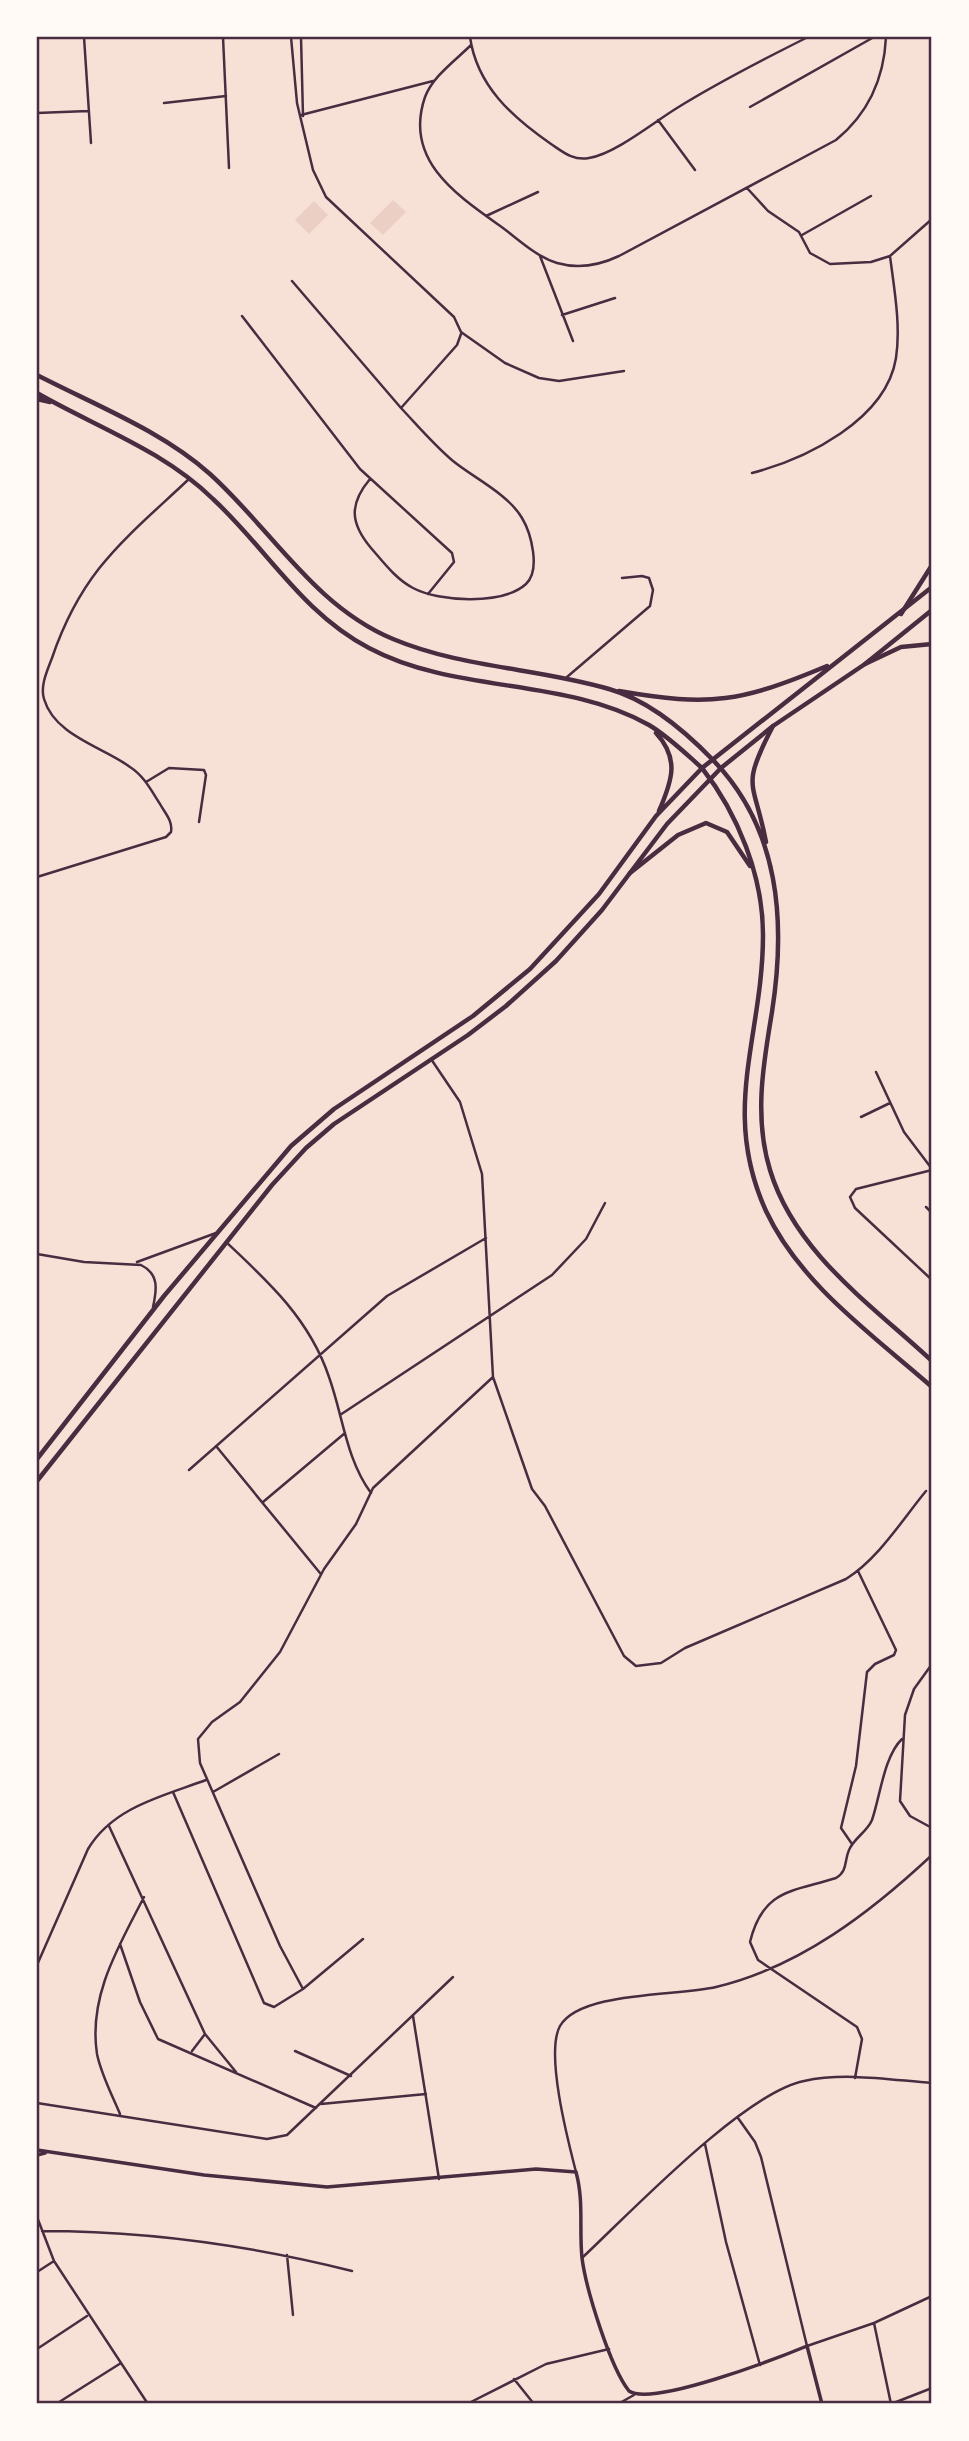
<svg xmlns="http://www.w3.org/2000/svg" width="969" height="2441" font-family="'PT Sans',sans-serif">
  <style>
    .green { fill: #ebcfc5 }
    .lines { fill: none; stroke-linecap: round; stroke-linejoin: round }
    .minor { stroke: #4a2c40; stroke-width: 2.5 }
    .tertiary { stroke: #4a2c40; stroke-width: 3.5 }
    .primary { stroke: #4a2c40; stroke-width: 4.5 }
    .trunk { stroke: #4a2c40; stroke-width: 4.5 }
    .neatline { fill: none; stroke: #4a2c40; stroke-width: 2.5 }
  </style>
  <rect width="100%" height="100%" fill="#f7e1d7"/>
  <path class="green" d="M 393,200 L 406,212 L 383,235 L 370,223 Z
    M 314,201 L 328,215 L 309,234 L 295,220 Z"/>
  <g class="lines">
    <path class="minor" d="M 84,37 L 91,143
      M 223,37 L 229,168
      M 291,37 L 297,103 L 313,170 L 326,197 L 454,317 L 461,332 L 505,363 L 539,378 L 559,381 L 624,371
      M 301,37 L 303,116
      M 470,37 C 477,86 512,117 551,144 C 563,152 573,161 589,158 C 615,154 654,122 677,108 C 719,82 764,59 808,37
      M 471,45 C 455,61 433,76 425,97 C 403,161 458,196 503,228 C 519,240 537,257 557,263 C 578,269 600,265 619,256 L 836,140 C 869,113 884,79 886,37
      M 164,103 L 226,96
      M 750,107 L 874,37
      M 37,113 L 88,111
      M 301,115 L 433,81
      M 658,120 L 695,170
      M 747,188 L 768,211 L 799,232 L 810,253 L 830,264 L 871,262 L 890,256 L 932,219
      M 486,216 L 538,192
      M 802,235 L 871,196
      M 540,256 L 573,341
      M 292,281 L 401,408 L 457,345 L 461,334
      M 562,315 L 615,298
      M 242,316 L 360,469 L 452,553 L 454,562 L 428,594
      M 752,473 C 806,459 886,420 896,358 C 901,325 894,288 890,256
      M 370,479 C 349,504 350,523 371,548 C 384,563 396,579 413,588 C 439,602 503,605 526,584 C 541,570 531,533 522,518 C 508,494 474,478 453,461 C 434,445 418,426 401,408
      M 567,677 L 650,606 L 653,590 L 649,578 L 642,576 L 622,578
      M 146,782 L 169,768 L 204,770 L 206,775 L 199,822
      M 37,877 L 166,837 L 171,832 C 173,821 165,813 160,804 C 151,790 144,776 130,767 C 103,747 55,736 44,699 C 40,686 47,671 52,658 C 82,570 124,540 189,479
      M 876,1072 L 904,1132 L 932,1169
      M 861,1117 L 890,1103
      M 932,1170 L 856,1189 L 850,1197 L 855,1208 L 932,1280
      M 926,1207 L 932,1213
      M 226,1242 C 269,1282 310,1320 329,1377 C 343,1416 346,1459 371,1493
      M 37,1254 L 84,1262 L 141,1265 C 159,1274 157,1289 153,1307
      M 137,1262 L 216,1233
      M 493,1377 L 532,1489 L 545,1506 L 624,1656 L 636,1666 L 661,1663 L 685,1648 L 846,1579 C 879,1558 902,1520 926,1491
      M 340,1415 L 552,1275 L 586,1239 L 605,1203
      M 216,1446 L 320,1573
      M 189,1470 L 387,1296 L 486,1238
      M 263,1502 L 345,1433
      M 932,1664 L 914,1689 L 905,1715 L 900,1801 L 910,1816 L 932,1828
      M 173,1792 L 264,2003 L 274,2007 L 303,1989
      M 213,1792 L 279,1754
      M 109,1826 L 205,2034 L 236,2072
      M 852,1844 L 841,1828 L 856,1766 L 867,1672 L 875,1664 L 894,1655 L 896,1650 L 858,1571
      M 363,1939 L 303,1989 L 280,1946 L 207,1779 L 200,1763 L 198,1739 L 212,1722 L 240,1702 L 280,1652 L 324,1569 L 356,1524 L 373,1488 L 493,1377 L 482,1174 L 460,1102 L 431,1059
      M 120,1944 L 140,2002 L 158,2039 L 316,2108
      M 37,1965 L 88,1849 C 113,1807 163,1796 206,1780
      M 413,2016 L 439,2179
      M 192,2051 L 205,2034
      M 295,2051 L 351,2076
      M 855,2078 L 862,2039 L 857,2027 L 758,1960 L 750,1942 C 763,1889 792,1892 836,1878 C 848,1871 844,1861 849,1850 C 854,1838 867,1832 872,1820 C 880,1797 884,1756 902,1739
      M 37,2103 L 267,2139 L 287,2135 L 453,1977
      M 321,2104 L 426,2094
      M 120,2114 C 112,2095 101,2074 97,2054 C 88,1996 119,1946 144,1897
      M 738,2118 L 755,2142 L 761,2157 L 807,2346 L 874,2323 L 932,2296
      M 705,2144 L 726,2242 L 760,2365
      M 576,2172 C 568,2141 545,2053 560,2026 C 580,1991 679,1996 716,1987 C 800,1967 871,1912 932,1855
      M 37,2217 L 54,2261 L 148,2404
      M 42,2231 C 149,2231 249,2245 352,2271
      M 287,2255 L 293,2315
      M 583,2257 C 630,2213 744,2093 804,2081 C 845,2072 891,2080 932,2083
      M 37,2272 L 54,2261
      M 874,2323 L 891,2404
      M 37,2349 L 87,2316
      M 514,2379 L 534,2404
      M 56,2404 L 121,2363
      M 467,2404 L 546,2364 L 609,2349
      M 618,2404 L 634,2395
      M 891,2404 L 932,2388"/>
    <path class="tertiary" d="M 37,2150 L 204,2175 L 327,2187 L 536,2169 L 576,2172 C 584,2201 579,2229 582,2258 C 586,2289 610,2367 629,2391 C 652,2407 778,2358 807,2346 L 822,2404
      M 37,2155 L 45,2153"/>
    <path class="primary" d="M 37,375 C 95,405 162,431 210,474 C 272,530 314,606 393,639 C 462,668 538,668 609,689 C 648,700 685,731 713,760
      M 37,393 C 96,427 163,450 213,499 C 267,549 302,613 369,648 C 455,694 564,677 649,725 C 669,737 685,753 702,768
      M 37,399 L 50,402
      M 619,691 C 711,707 741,702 827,666
      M 656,733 C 680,759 672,781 659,811
      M 37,1459 L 164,1296 L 291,1146 L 334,1109 L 473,1016 L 530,969 L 599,894 L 656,816 L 702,768 L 932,587
      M 37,1481 L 272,1185 L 306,1148 L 334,1124 L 468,1035 L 506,1006 L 556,961 L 602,910 L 667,824 L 721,768 L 773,726 L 865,664 L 932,610"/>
    <path class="trunk" d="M 901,614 L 932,565
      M 865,664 L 901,647 L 932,644
      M 713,760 C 780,829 786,922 772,1012 C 763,1065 754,1118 770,1170 C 795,1253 872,1305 932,1361
      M 702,768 C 738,814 763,876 763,935 C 763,1036 720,1110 766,1211 C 800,1284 873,1335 932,1387
      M 766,842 C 754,779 740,789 773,726
      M 630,873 L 678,835 L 706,823 L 727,832 L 750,866"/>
  </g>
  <rect width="969" height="2441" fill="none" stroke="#fffaf5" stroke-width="77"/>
  <rect x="38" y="38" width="892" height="2364" class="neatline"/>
</svg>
